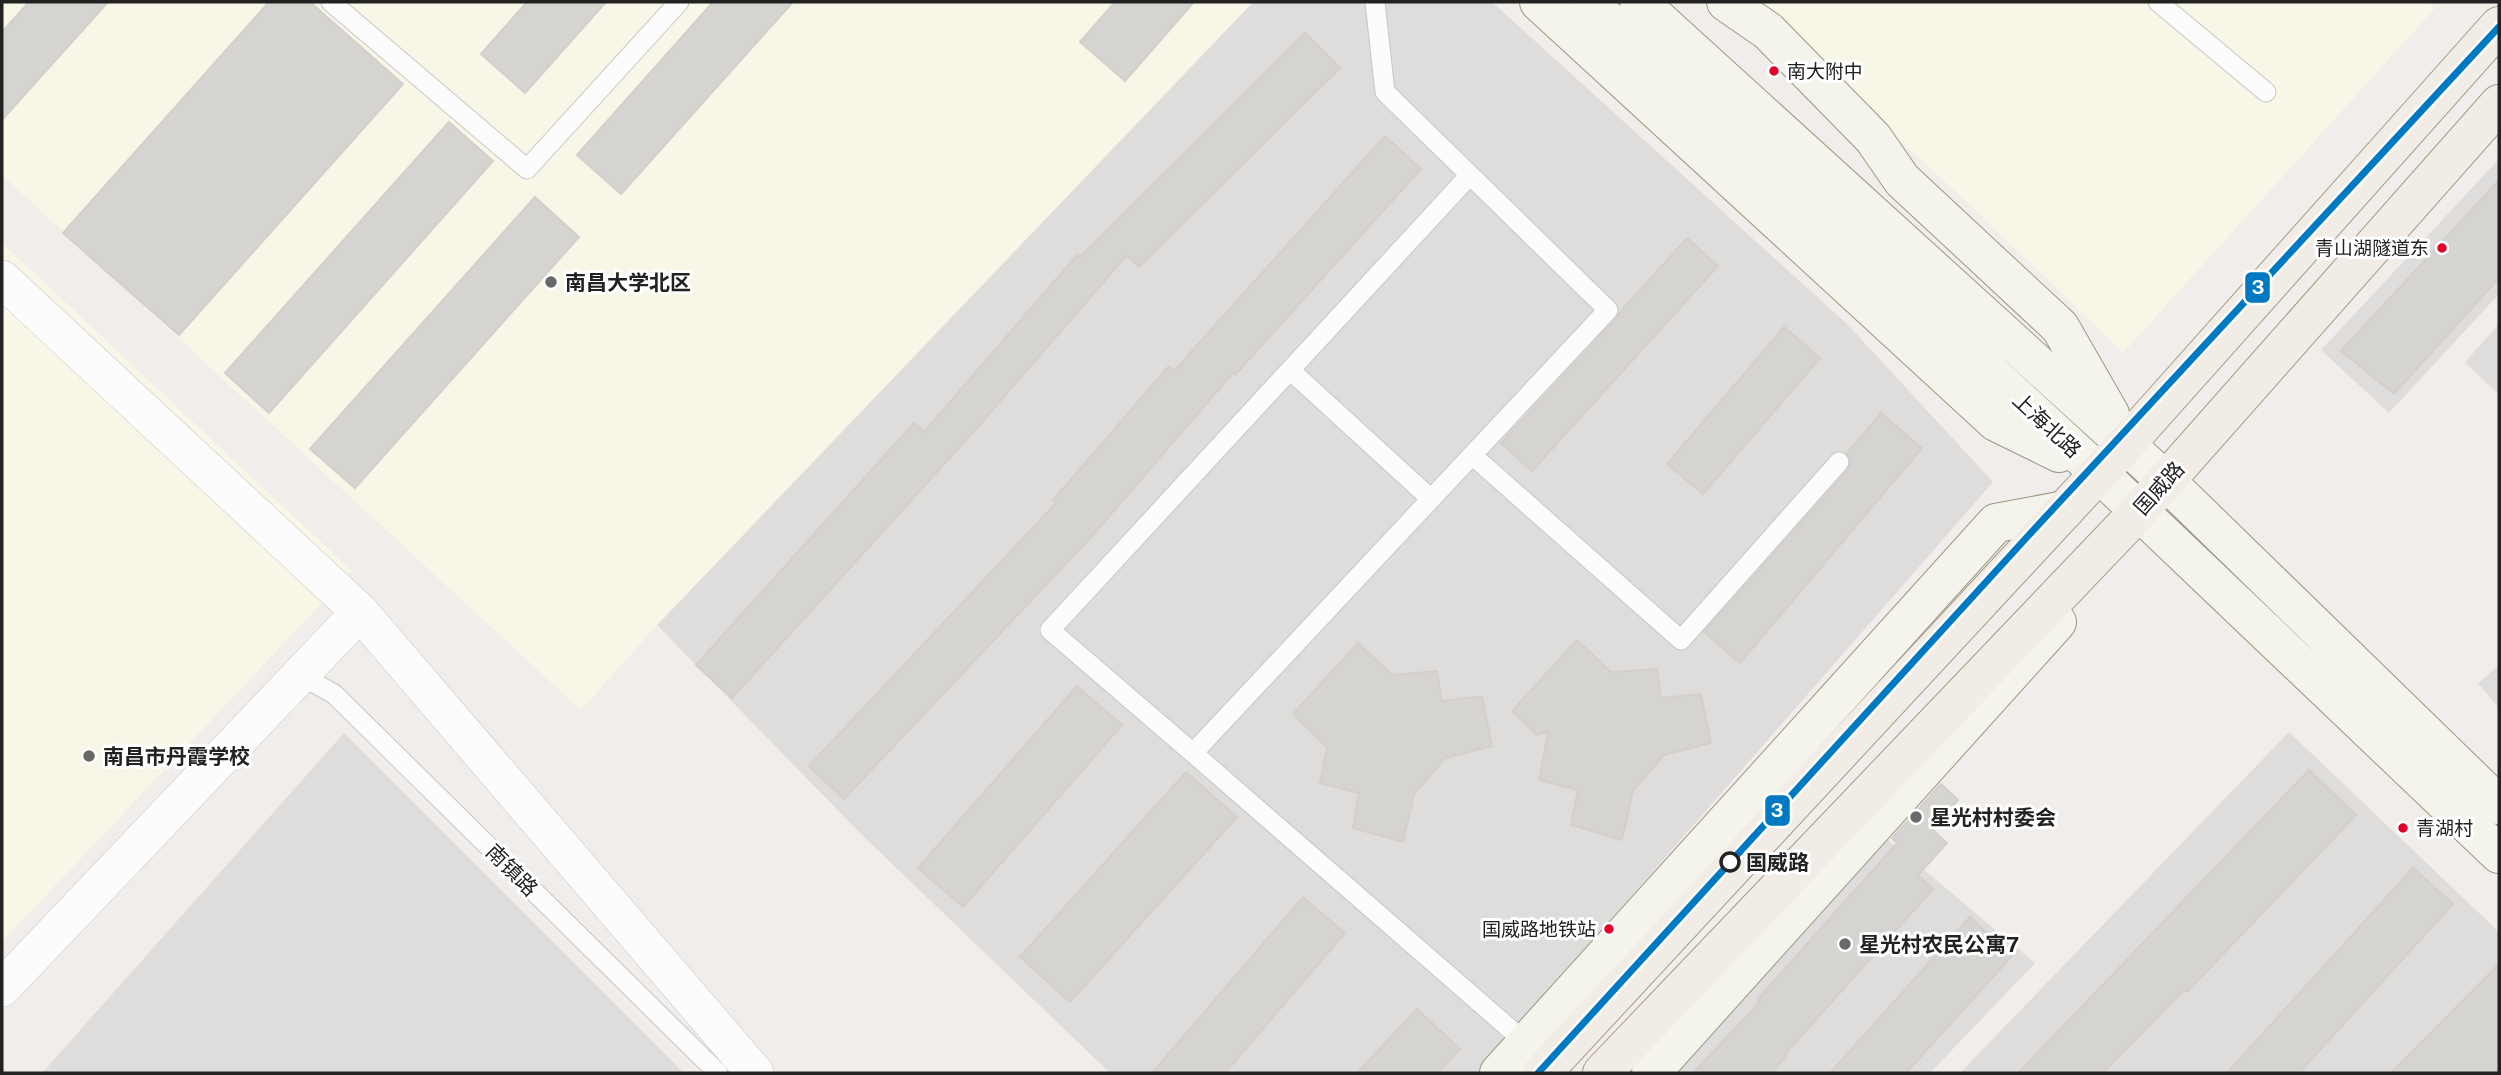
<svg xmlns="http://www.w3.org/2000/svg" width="2501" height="1075" font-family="'Public Sans','Noto Sans SC',sans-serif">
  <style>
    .residential { fill: #dfdddc }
    .education { fill: #f8f6e7 }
    .building { fill: #d6d4d1; stroke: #d3cfcc; stroke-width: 2 }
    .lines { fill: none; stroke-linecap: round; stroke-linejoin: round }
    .lane-casing { stroke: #c7c6c5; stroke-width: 21 }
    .street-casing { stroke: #c7c6c5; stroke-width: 38 }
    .secondary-casing { stroke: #999982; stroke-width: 40 }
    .primary-casing { stroke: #a79a86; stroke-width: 40 }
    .lane { stroke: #fdfcfc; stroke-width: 19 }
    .street { stroke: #fdfcfc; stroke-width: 37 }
    .secondary { stroke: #f4f4ed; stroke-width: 38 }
    .primary { stroke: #f2ece7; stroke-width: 38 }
    .metro-1-casing { stroke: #fff; stroke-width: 12 }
    .metro-1 { stroke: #0079c3; stroke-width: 7 }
    .bus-dot { fill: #e4002b; stroke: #fff; stroke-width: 2.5 }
    .poi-dot { fill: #6a6968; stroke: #fff; stroke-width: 2.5 }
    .stop-dot { fill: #fff; stroke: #222; stroke-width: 3.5 }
    .labels { text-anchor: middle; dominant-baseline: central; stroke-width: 6; stroke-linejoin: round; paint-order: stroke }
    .bus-label { font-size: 19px; fill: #222; stroke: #fff; text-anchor: start }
    .poi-label { font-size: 21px; font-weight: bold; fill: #222; stroke: #fff; text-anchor: start }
    .street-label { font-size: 21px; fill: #222; stroke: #fff }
    .stop-label { font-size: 21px; font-weight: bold; fill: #222; stroke: #fff; text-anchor: start }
    .line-badge { stroke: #fff; stroke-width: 2.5 }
    .badge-label { font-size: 19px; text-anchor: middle; font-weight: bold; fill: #fff }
  </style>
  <rect width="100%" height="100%" fill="#f0edea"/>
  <path class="residential" d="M 1253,2 L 1492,2 L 1848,325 L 1993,482 L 1477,1073 L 1110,1073 L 862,835 L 657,625 Z
    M 2499,159 L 2499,294 L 2389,413 L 2321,350 Z
    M 2499,324 L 2499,395 L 2465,362 Z
    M 2499,665 L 2499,708 L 2478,683 Z
    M 2289,732 L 2499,932 L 2499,1073 L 1960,1073 Z
    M 344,733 L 684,1073 L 42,1073 Z
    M 1886,838 L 2035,963 L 1930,1073 L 1675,1073 Z"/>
  <path class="education" d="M 2,2 L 1253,2 L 657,625 L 581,710 L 2,175 Z
    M 1750,2 L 2429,2 L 2435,8 L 2123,353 L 1984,218 Z
    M 2,243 L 352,571 L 2,942 Z"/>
  <path class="building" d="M 29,2 L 108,2 L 2,120 L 2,32 Z
    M 269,2 L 310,2 L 403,84 L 179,335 L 63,233 Z
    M 527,2 L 606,2 L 525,93 L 481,54 Z
    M 713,2 L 793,2 L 621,194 L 577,155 Z
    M 1115,2 L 1194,2 L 1125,81 L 1080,42 Z
    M 1305,33 L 1340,68 L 1139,267 L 1127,255 L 976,429 L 732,698 L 696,665 L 914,423 L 924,432 L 1077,255 L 1080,257 Z
    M 449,122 L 493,161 L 269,413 L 225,373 Z
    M 1385,136 L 1421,169 L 1235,375 L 1233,373 L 1093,535 L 844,799 L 809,766 L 1056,503 L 1053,500 L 1169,366 L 1174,371 Z
    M 2499,180 L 2499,278 L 2394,394 L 2341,351 Z
    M 535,197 L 579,237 L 355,488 L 310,449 Z
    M 1687,238 L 1718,266 L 1532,471 L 1501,443 L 1617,318 L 1620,312 Z
    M 1784,327 L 1820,358 L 1703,494 L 1667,464 Z
    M 1881,413 L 1922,448 L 1740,663 L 1704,632 L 1848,470 L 1851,459 L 1847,453 Z
    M 1577,640 L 1611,672 L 1657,669 L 1661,698 L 1701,694 L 1711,743 L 1664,755 L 1633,791 L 1622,840 L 1571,825 L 1578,790 L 1539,780 L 1548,732 L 1537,735 L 1512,711 Z
    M 1358,643 L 1392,675 L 1437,671 L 1442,701 L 1482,696 L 1492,746 L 1445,758 L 1414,794 L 1403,842 L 1353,828 L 1359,793 L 1320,783 L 1327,747 L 1293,714 Z
    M 1077,686 L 1122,725 L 963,907 L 918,868 Z
    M 2309,770 L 2356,815 L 2187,992 L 2184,990 L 2103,1073 L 2018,1073 Z
    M 1186,772 L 1237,817 L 1070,1002 L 1020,957 Z
    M 1941,784 L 1958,800 L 1932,829 L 1947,843 L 1918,875 L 1933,889 L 1785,1054 L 1787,1056 L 1771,1073 L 1693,1073 L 1760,1002 L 1757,1000 L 1897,843 L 1892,838 Z
    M 2413,868 L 2453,904 L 2299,1073 L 2227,1073 Z
    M 1303,897 L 1345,933 L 1225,1073 L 1152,1073 Z
    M 1970,917 L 2012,956 L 1906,1073 L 1830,1073 Z
    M 2499,964 L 2499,1073 L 2391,1073 Z
    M 1417,1009 L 1460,1049 L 1438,1073 L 1357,1073 Z"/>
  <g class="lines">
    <g class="lane-casing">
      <path id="lane" d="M 331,2 L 527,169 L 679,2
        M 1375,2 L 1385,92 L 1608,310 L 1193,753 L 1532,1048
        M 2158,2 L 2266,92
        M 1290,370 L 1431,499
        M 1472,455 L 1681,640 L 1839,462
        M 296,673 L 334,694 L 718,1073
        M 1193,753 L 1050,630 L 1470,175"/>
    </g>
    <g class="street-casing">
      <path id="street" d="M 2,279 L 360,612 L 755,1073
        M 2,988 L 360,612"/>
    </g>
    <g class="secondary-casing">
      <path id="secondary" d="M 1539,2 L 1996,422 L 2059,453
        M 1588,2 L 2099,473 L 2499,854
        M 1639,2 L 2166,481 L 2499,805
        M 1726,2 L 1768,31 L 1873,138 L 1902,180 L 2060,327 L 2110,414
        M 1499,1073 L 1996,523 L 2065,510
        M 1651,1073 L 2057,622"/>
    </g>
    <g class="primary-casing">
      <path id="primary" d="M 1542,1073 L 2126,444 L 2499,26
        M 1602,1073 L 2139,511 L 2499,104"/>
    </g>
    <use href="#lane" class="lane"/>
    <use href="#street" class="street"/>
    <use href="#secondary" class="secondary"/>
    <use href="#primary" class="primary"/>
    <g class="metro-1-casing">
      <path id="metro-1" d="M 1538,1073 L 2028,536 L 2499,27"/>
    </g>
    <use href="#metro-1" class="metro-1"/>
  </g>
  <g class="bus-dot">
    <circle cx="1774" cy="71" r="6"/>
    <circle cx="2442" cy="248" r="6"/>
    <circle cx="2403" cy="828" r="6"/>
    <circle cx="1609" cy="929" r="6"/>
  </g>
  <g class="poi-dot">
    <circle cx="551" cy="282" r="7"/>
    <circle cx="89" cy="756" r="7"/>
    <circle cx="1916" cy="817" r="7"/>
    <circle cx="1845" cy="944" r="7"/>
  </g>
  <circle class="stop-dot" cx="1730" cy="862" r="9"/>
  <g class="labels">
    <g class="bus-label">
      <text x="1787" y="71">南大附中</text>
      <text x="2429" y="248" text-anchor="end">青山湖隧道东</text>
      <text x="2416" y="828">青湖村</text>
      <text x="1596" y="929" text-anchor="end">国威路地铁站</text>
    </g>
    <g class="poi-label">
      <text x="565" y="282">南昌大学北区</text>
      <text x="103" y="756">南昌市丹霞学校</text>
      <text x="1930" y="817">星光村村委会</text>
      <text x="1859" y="944">星光村农民公寓7</text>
    </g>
    <g class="street-label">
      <text transform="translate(2047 425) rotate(43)">上海北路</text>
      <text transform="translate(2159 488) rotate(-48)">国威路</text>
      <text transform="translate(512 870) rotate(45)">南镇路</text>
    </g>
    <g class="stop-label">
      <text x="1746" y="862">国威路</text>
    </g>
  </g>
  <g class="line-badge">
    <rect x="2244" y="271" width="27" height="33" rx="7" fill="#0079c3"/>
    <rect x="1764" y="794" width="27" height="33" rx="7" fill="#0079c3"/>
  </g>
  <g class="badge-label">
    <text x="2258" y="294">3</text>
    <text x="1777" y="817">3</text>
  </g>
  <rect width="2501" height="1075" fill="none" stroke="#222222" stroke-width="7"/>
</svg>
